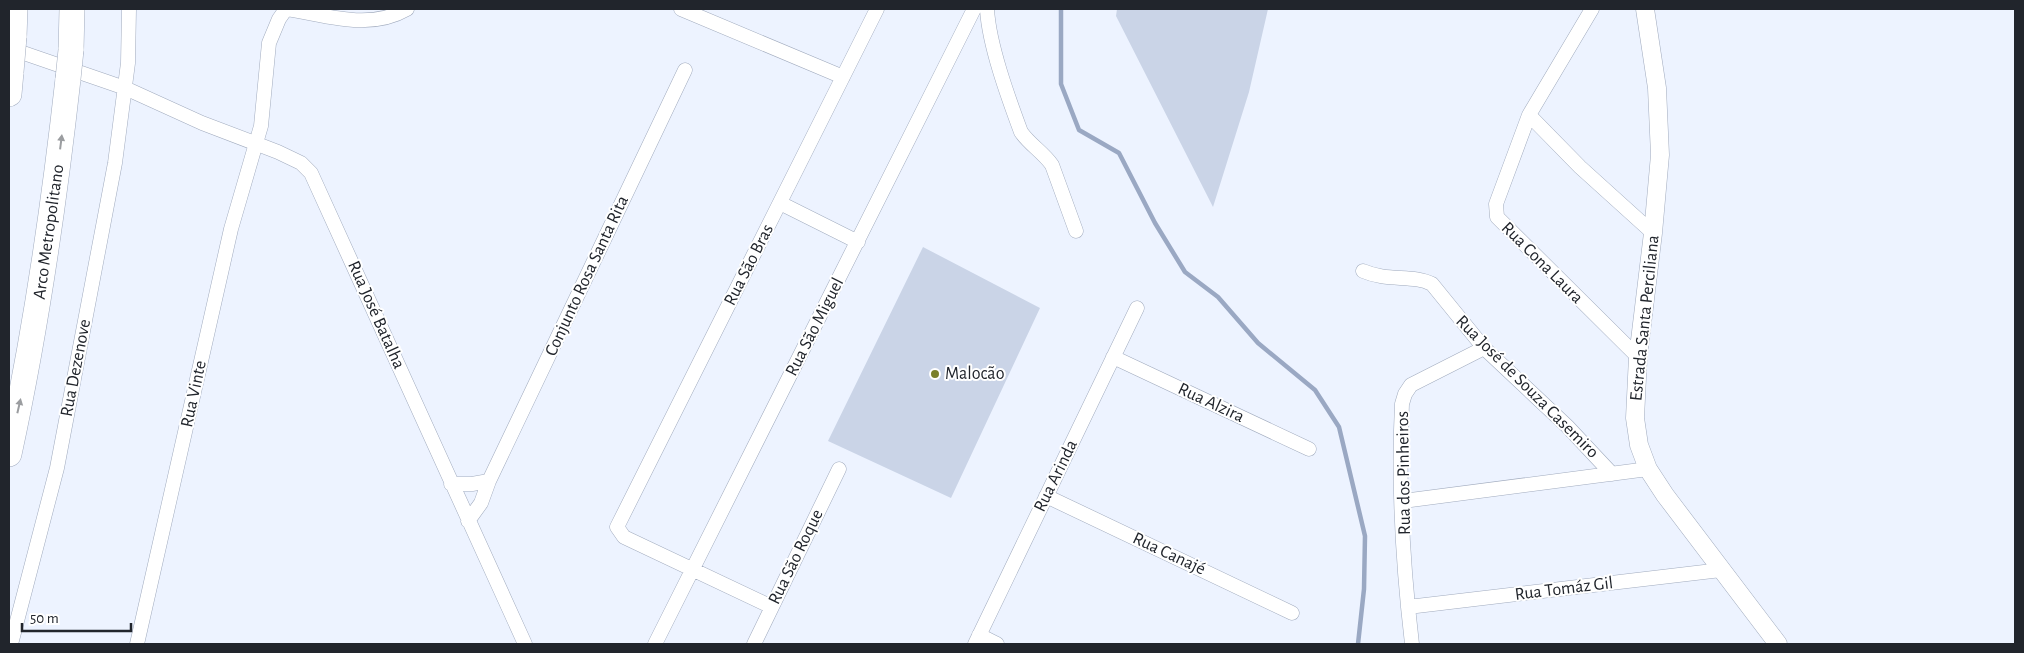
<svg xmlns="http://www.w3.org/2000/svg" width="2024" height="653" font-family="'Alegreya Sans',sans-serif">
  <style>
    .green { fill: #cad4e7 }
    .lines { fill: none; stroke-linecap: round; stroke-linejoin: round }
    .stream { stroke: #9aa8c3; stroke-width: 4.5 }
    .minor-casing { stroke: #a1abbe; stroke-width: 15 }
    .tertiary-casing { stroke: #a1abbe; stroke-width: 19 }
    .motorway-casing { stroke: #a1abbe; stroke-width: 26 }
    .minor { stroke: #fff; stroke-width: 14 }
    .tertiary { stroke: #fff; stroke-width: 18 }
    .motorway { stroke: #fff; stroke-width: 25 }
    .motorway-bridge-casing { stroke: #a1abbe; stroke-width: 26; stroke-linecap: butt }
    .motorway-bridge { stroke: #fff; stroke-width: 25 }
    .oneway { fill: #9b9da0 }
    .poi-dot { fill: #797f2a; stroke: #fff; stroke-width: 2 }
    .labels { text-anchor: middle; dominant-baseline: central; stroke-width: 4; stroke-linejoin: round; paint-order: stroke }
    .street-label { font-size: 18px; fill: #21252c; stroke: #fff }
    .poi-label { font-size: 18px; fill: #21252c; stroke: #fff; text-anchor: start }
  </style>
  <rect width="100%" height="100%" fill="#edf3ff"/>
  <path class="green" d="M 1117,9 L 1268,9 L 1249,92 L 1213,207 L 1116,16 Z
    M 923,247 L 1040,308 L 951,498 L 828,441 Z"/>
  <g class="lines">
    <path class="stream" d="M 1061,9 L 1061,84 L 1079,130 L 1119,153 L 1155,223 L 1185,272 L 1218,297 L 1258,343 L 1315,390 L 1339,427 L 1365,536 L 1364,589 L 1358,644"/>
    <g class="minor-casing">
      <path id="minor" d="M 287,9 C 327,15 369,31 407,9
        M 681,9 L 843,77
        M 987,9 C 989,45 1008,97 1021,132 C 1030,145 1043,152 1052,165 L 1076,231
        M 9,48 L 125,88 L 202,123 L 278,152 L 301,163 L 311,173 L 525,644
        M 1529,115 L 1592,9
        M 780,203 L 858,242
        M 1363,271 C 1388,282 1413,274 1432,284 L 1484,348 L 1567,426 L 1612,474
        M 1113,357 L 1309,449
        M 1638,357 L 1497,217 L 1496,204 L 1529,115 L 1580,167 L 1653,233
        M 451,484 L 472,484 L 489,481
        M 1046,496 L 1292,613
        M 1403,501 L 1648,469
        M 468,521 L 481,503 L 489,481 L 685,70
        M 772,607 L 624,537 L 617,527 L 877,9
        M 1408,607 L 1721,570
        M 979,635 L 997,644
        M 11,644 L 57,468 L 115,163 L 128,63 L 129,9
        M 137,644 L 231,229 L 261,126 L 269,43 L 279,19 L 286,9
        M 655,644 L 974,9
        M 754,644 L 839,469
        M 975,644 L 1137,308
        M 1412,644 C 1403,567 1398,482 1402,404 L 1405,394 L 1411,385 L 1484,348"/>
    </g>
    <g class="tertiary-casing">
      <path id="tertiary" d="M 1645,9 L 1657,88 L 1660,155 L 1653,233 L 1638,357 L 1635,418 L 1639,445 L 1648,469 L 1665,495 L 1778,644"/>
    </g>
    <g class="motorway-casing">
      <path id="motorway" d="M 14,37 L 15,9
        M 71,50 L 72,9
        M 9,94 L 11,72
        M 9,454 C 36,330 54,205 68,79"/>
    </g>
    <use href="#minor" class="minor"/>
    <use href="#tertiary" class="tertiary"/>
    <use href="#motorway" class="motorway"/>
    <g class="motorway-bridge-casing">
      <path id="motorway-bridge" d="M 11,72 L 14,37
        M 68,79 L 71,50"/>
    </g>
    <use href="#motorway-bridge" class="motorway-bridge"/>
  </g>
  <defs><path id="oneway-solid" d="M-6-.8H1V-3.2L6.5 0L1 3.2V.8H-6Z" transform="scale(1.25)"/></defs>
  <g class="oneway">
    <use href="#oneway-solid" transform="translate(61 142) rotate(-83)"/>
    <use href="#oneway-solid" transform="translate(19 406) rotate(-77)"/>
  </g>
  <circle class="poi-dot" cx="935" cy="374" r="5"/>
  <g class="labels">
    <g class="street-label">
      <text transform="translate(49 232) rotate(-82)">Arco Metropolitano</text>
      <text transform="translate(1542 263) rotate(45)">Rua Cona Laura</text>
      <text transform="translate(749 265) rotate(-63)">Rua São Bras</text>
      <text transform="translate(587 276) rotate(-65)">Conjunto Rosa Santa Rita</text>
      <text transform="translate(376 315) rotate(66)">Rua José Batalha</text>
      <text transform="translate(1645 318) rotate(-84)">Estrada Santa Perciliana</text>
      <text transform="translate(815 327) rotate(-63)">Rua São Miguel</text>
      <text transform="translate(76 368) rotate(-79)">Rua Dezenove</text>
      <text transform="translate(1527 387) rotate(45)">Rua José de Souza Casemiro</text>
      <text transform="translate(194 394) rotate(-78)">Rua Vinte</text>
      <text transform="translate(1211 403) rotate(25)">Rua Alzira</text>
      <text transform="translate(1404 473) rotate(-91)">Rua dos Pinheiros</text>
      <text transform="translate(1056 476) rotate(-64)">Rua Arinda</text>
      <text transform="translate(1169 554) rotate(25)">Rua Canajé</text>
      <text transform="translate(796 557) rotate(-64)">Rua São Roque</text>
      <text transform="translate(1564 589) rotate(-7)">Rua Tomáz Gil</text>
    </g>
    <g class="poi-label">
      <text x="945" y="374">Malocão</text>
    </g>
  </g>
  <rect width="2024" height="653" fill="none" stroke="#21252c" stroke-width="20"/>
  <path d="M22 623v8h109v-8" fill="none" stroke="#21252c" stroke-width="2.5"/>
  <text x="30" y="623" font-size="15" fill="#21252c" stroke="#ffffff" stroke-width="4" paint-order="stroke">50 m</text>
</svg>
